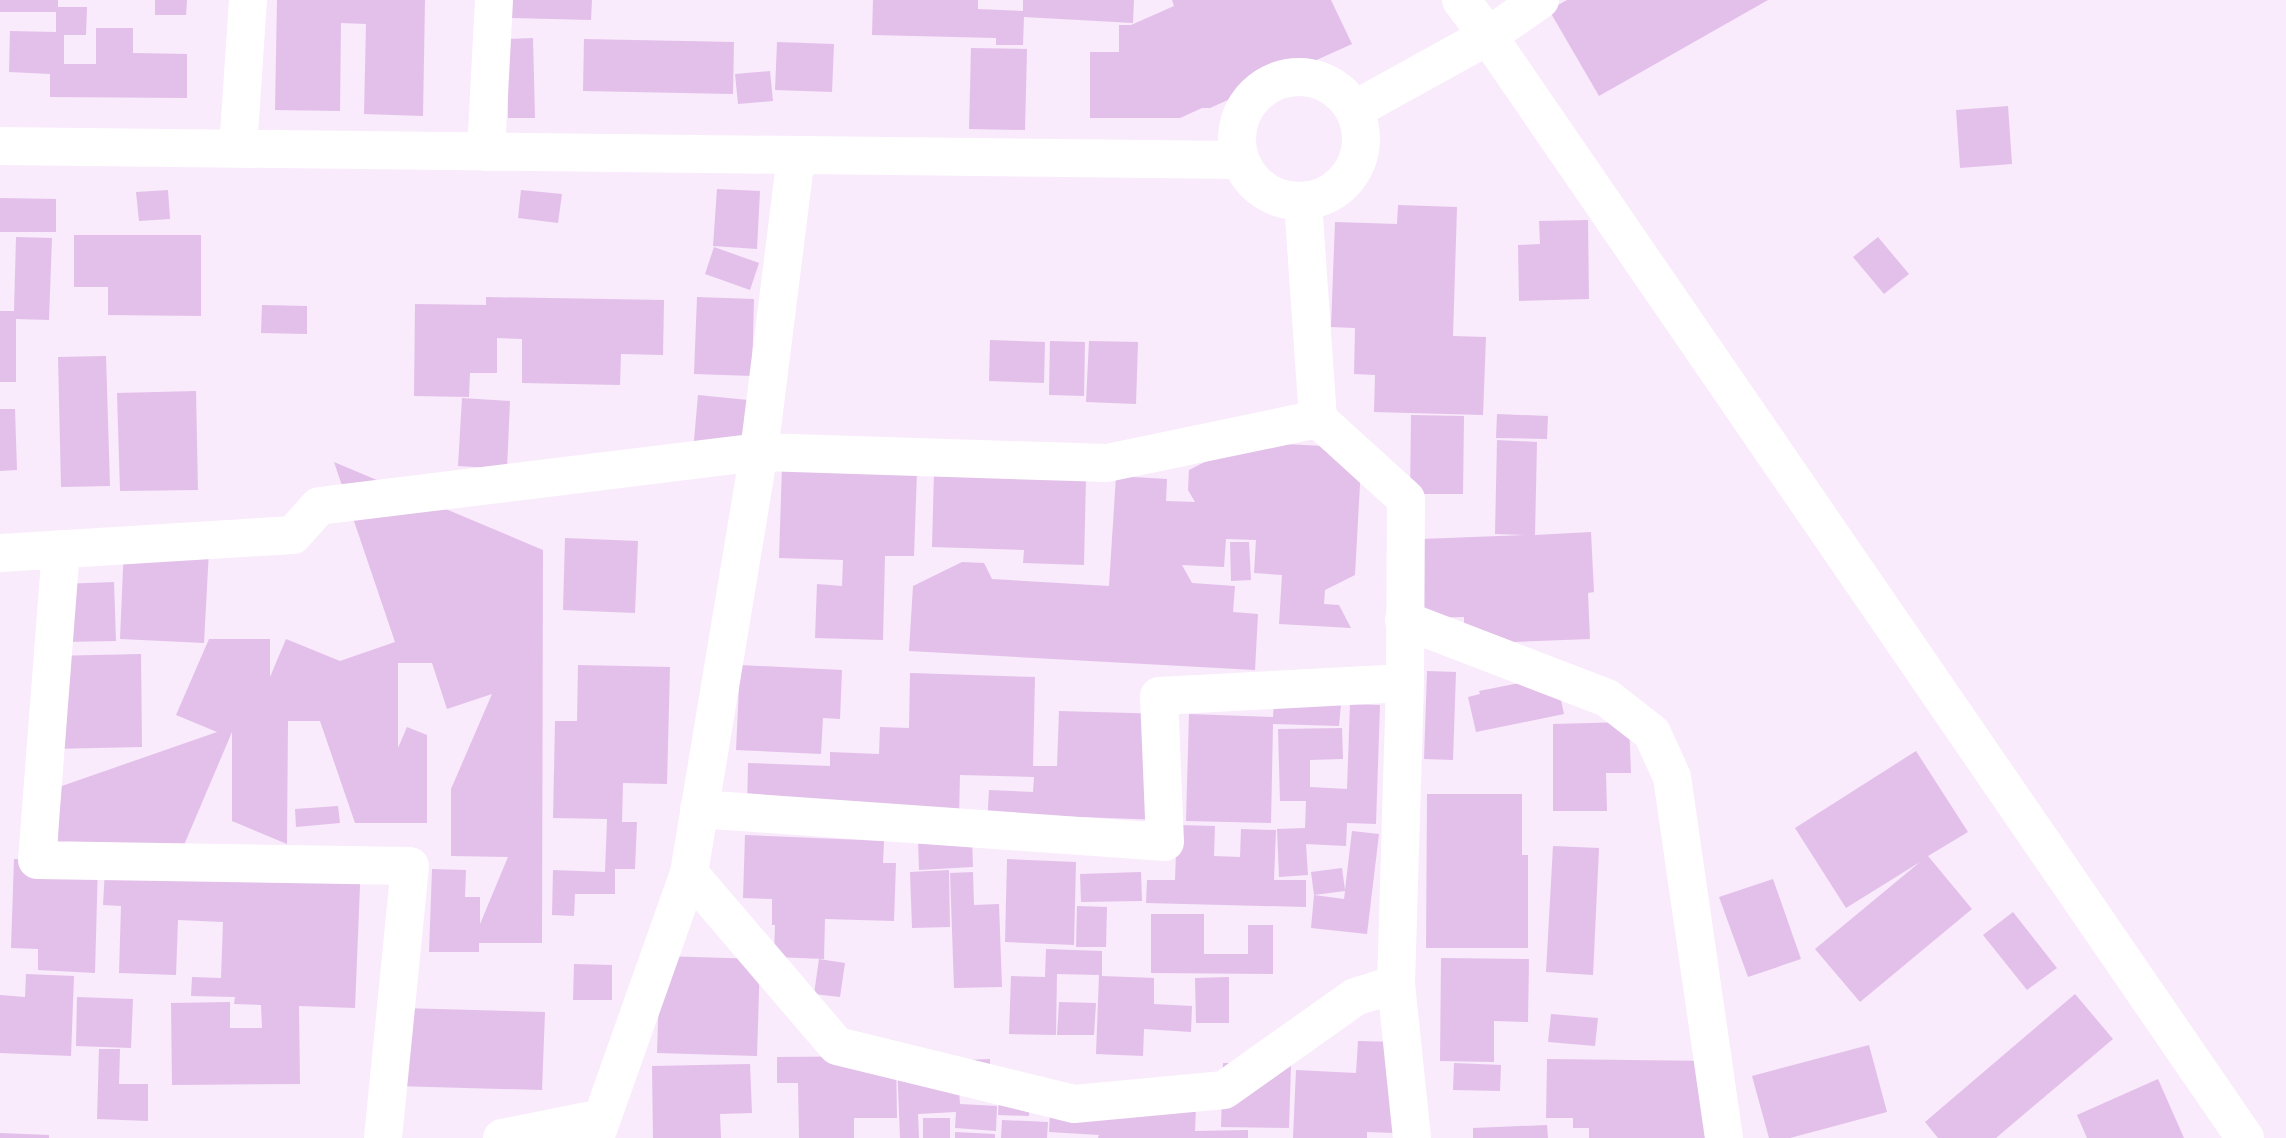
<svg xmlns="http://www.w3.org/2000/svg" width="2286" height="1138" font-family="Roboto,sans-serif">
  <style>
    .building { fill: #e3c0ea }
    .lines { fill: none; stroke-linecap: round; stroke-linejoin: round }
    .street { stroke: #fff; stroke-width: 38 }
    .secondary { stroke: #fff; stroke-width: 38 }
  </style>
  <rect width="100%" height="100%" fill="#f9eafc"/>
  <path class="building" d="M 0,0 L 58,0 L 58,7 L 87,7 L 86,35 L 64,35 L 64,64 L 96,64 L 96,28 L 133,28 L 133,53 L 187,54 L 187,98 L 50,97 L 50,74 L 9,72 L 10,31 L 56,32 L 56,12 L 0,12 Z
    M 155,0 L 187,0 L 186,15 L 155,15 Z
    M 277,0 L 425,0 L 423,116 L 364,114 L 366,24 L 341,23 L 340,111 L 275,110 Z
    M 512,0 L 592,0 L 591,20 L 512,18 Z
    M 873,0 L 978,0 L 978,9 L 1023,11 L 1023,0 L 1134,0 L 1133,23 L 1024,17 L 1023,45 L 996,45 L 996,38 L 872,35 Z
    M 1172,0 L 1331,0 L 1352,44 L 1210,108 L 1202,108 L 1180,118 L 1090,118 L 1090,52 L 1119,52 L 1119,25 L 1131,25 L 1174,6 Z
    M 1567,0 L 1768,0 L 1599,96 L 1549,10 Z
    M 533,38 L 535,118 L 508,118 L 507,39 Z
    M 584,39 L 734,42 L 733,94 L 583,91 Z
    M 777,42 L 834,44 L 832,92 L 775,90 Z
    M 971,48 L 1027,49 L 1025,130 L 969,129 Z
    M 770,71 L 773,101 L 738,104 L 735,74 Z
    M 2008,106 L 2012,164 L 1960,168 L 1956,110 Z
    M 717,189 L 760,191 L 757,249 L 713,246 Z
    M 168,190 L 170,219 L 139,221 L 136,192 Z
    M 521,190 L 562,194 L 558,223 L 518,218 Z
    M 0,198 L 56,199 L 56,232 L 0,232 Z
    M 1398,205 L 1457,207 L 1453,336 L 1486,337 L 1483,415 L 1374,412 L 1375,375 L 1354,374 L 1355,328 L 1331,327 L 1335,222 L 1397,224 Z
    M 1588,220 L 1589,299 L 1519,301 L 1518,245 L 1540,244 L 1539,221 Z
    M 74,235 L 201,235 L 201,316 L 108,315 L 108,287 L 74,287 Z
    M 16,237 L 52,238 L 49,320 L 16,319 L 16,382 L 0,382 L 0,311 L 14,311 Z
    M 1878,237 L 1909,274 L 1884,294 L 1853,257 Z
    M 714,247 L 759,263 L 750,290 L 705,274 Z
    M 486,297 L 664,300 L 663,355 L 621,354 L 620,385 L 522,383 L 522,339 L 497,338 L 497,373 L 470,373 L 469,397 L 414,396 L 415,304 L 486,305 Z
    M 697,297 L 754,299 L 752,376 L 694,374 Z
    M 262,305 L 307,306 L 307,334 L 261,333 Z
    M 990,340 L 1045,342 L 1044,383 L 989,381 Z
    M 1050,341 L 1085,342 L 1084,396 L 1049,395 Z
    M 1089,341 L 1138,342 L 1136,404 L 1086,402 Z
    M 106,356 L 110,486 L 61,487 L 58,357 Z
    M 196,391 L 198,490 L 120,491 L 117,393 Z
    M 698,395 L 748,400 L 741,468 L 692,463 Z
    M 462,398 L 510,401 L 507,469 L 458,466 Z
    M 0,409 L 15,409 L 17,470 L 0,471 Z
    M 1497,414 L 1548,416 L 1547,439 L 1496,438 Z
    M 1411,415 L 1464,416 L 1463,494 L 1410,494 Z
    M 1497,440 L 1537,442 L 1535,535 L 1591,532 L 1594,592 L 1588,593 L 1590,639 L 1464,644 L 1464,617 L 1424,618 L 1421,539 L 1525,535 L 1495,534 Z
    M 1244,442 L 1362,448 L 1355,575 L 1325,590 L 1324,604 L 1339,605 L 1351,628 L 1279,624 L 1282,575 L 1254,573 L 1256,540 L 1226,539 L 1224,567 L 1182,565 L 1192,583 L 1235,586 L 1233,612 L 1258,614 L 1255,670 L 909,651 L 913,586 L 962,562 L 984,563 L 992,579 L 1109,586 L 1116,476 L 1167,479 L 1166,501 L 1195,502 L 1188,490 L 1189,470 Z
    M 334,462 L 543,550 L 542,943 L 479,943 L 479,952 L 429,952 L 432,869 L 466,870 L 465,897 L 480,897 L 480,924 L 508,857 L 451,856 L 451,789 L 492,694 L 447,709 L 432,663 L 398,663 L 398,748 L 407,727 L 427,735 L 427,823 L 355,823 L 320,721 L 288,721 L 287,844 L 232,821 L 232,732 L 184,845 L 58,844 L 59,787 L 217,732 L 176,715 L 209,639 L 270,639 L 270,677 L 286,639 L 340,661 L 395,642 Z
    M 782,466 L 917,471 L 914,556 L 885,556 L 883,640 L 815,638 L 817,584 L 842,586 L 843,560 L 779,558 Z
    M 934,473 L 1086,476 L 1084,565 L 1023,563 L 1024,550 L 932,547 Z
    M 565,538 L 638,541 L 635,613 L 563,610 Z
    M 1230,542 L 1249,542 L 1251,580 L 1231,581 Z
    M 124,546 L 209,550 L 204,643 L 120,639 Z
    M 114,582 L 116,641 L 63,642 L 61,584 Z
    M 141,654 L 142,747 L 51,749 L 49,656 Z
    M 578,665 L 670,667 L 667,784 L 623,783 L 622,822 L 637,822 L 635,869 L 615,869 L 615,894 L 575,894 L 574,916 L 552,915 L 553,870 L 605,872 L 607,819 L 553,818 L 555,721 L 577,721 Z
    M 740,665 L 842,670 L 840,719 L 823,718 L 821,754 L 736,750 Z
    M 1427,671 L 1456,672 L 1453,760 L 1424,759 Z
    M 910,673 L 1035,677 L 1033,766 L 1057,766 L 1059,711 L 1167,714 L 1163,820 L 1080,817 L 987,825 L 989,790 L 1033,792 L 1034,777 L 960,775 L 959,817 L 747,811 L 748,763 L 830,766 L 830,752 L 879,754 L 880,727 L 909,728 Z
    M 1556,676 L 1564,714 L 1476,732 L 1468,697 L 1480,694 L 1479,691 Z
    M 1274,702 L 1341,704 L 1339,726 L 1273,724 L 1271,823 L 1186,821 L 1189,714 L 1273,717 Z
    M 1350,704 L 1380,705 L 1376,824 L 1347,823 L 1346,846 L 1306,844 L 1308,875 L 1279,877 L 1277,829 L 1305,828 L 1306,801 L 1280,801 L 1278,729 L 1342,728 L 1343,759 L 1310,760 L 1310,787 L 1347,789 Z
    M 1629,722 L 1631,773 L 1606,773 L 1607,811 L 1553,811 L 1553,724 Z
    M 1916,751 L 1968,832 L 1928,856 L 1972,909 L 1860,1002 L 1815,949 L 1920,862 L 1846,908 L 1795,828 Z
    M 1427,794 L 1522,794 L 1522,855 L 1528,855 L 1528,948 L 1426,948 Z
    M 338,806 L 340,823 L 296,827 L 295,809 Z
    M 1177,825 L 1215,826 L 1214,856 L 1240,857 L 1241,829 L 1276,830 L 1274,880 L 1306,880 L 1306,907 L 1146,903 L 1147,880 L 1175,880 Z
    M 1352,831 L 1379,834 L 1367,934 L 1311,928 L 1314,895 L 1344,899 L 1345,891 L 1314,895 L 1311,872 L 1342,868 L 1345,890 Z
    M 745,835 L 884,841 L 883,863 L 896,863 L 894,921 L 825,919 L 824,959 L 774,957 L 775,925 L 772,925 L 772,899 L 743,898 Z
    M 972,837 L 973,867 L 919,870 L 918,839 Z
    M 1553,846 L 1599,848 L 1593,975 L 1546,972 Z
    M 14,859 L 98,863 L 95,973 L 38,970 L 38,949 L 11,948 Z
    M 1007,859 L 1076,862 L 1074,945 L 1005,942 Z
    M 361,861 L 355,1008 L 299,1006 L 300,1084 L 172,1085 L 171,1003 L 230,1002 L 230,1028 L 262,1028 L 261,1005 L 234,1004 L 235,997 L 191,996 L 192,977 L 221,978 L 223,922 L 178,920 L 176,975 L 119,973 L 121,906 L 103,905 L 105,869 Z
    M 949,870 L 950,927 L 912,928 L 910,872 Z
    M 973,872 L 974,905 L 999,904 L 1002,987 L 954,988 L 950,873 Z
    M 1141,872 L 1142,901 L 1081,902 L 1080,874 Z
    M 1773,879 L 1801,959 L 1748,977 L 1719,897 Z
    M 1077,906 L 1107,907 L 1106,947 L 1076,947 Z
    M 2013,912 L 2057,968 L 2027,990 L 1983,935 Z
    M 1151,914 L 1204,914 L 1204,954 L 1248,954 L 1248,925 L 1273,925 L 1273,974 L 1151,973 Z
    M 1046,949 L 1102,951 L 1102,976 L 1154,978 L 1154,1004 L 1192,1006 L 1191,1032 L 1144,1029 L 1143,1056 L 1096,1054 L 1099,975 L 1057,974 L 1056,1035 L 1009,1034 L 1011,976 L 1045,977 Z
    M 660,956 L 760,959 L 757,1056 L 657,1053 Z
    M 1441,958 L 1529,959 L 1528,1022 L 1494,1021 L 1494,1062 L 1440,1061 Z
    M 819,959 L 845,963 L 840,997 L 814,994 Z
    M 574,964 L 612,965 L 612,1000 L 573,1000 Z
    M 26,974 L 74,976 L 71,1056 L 0,1053 L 0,995 L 25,997 Z
    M 1229,977 L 1229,1023 L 1196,1023 L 1195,978 Z
    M 2075,994 L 2113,1039 L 1996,1138 L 1938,1138 L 1925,1122 Z
    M 77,997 L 133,999 L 131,1048 L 76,1046 Z
    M 1059,1002 L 1096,1003 L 1094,1035 L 1057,1035 Z
    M 401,1008 L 545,1012 L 542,1090 L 395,1086 Z
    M 1551,1014 L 1598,1018 L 1595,1046 L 1548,1042 Z
    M 1358,1041 L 1398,1042 L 1394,1133 L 1367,1132 L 1367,1138 L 1293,1138 L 1296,1070 L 1356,1073 Z
    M 1869,1045 L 1887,1112 L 1790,1138 L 1769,1138 L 1752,1076 Z
    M 99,1049 L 120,1049 L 119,1084 L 148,1084 L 148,1121 L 97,1119 Z
    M 896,1056 L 897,1118 L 854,1118 L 854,1138 L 799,1138 L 798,1083 L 777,1083 L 777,1057 Z
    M 990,1059 L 990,1089 L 959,1090 L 960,1104 L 997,1106 L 996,1131 L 955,1128 L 956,1112 L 918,1114 L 919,1138 L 900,1138 L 897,1063 Z
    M 1547,1059 L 1713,1061 L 1712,1138 L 1589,1138 L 1589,1128 L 1573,1128 L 1573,1118 L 1546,1118 Z
    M 1223,1063 L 1291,1064 L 1289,1128 L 1221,1127 Z
    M 1454,1063 L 1501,1065 L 1500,1091 L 1453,1090 Z
    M 750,1064 L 752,1113 L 720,1114 L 721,1138 L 653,1138 L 652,1066 Z
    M 1000,1077 L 1030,1078 L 1029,1116 L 998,1115 Z
    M 2158,1079 L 2184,1138 L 2087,1138 L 2077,1115 Z
    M 1197,1083 L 1195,1131 L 1248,1130 L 1248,1138 L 1098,1138 L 1099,1135 L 1049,1132 L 1051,1092 Z
    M 923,1118 L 950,1118 L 950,1138 L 923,1138 Z
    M 1002,1120 L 1048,1122 L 1047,1138 L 1001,1138 Z
    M 1547,1125 L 1548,1138 L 1473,1138 L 1473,1128 Z
    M 955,1132 L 995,1134 L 995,1138 L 955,1138 Z
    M 0,1133 L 49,1135 L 49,1138 L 0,1138 Z"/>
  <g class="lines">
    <path class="street" d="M1237 139a62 62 0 1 1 124 0a62 62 0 1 1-124 0Z
      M 1354,110 L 1488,36 L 1540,0
      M 0,146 L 1239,160
      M 238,149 L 248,0
      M 486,152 L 494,0
      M 1318,419 L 1406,499 L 1405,683 L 1396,984 L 1412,1138
      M 61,549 L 37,860 L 410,866 L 383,1138
      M 0,553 L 293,535 L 319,506 L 759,452 L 1107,463 L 1318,419 L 1303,202
      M 1404,620 L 1607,698 L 1652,733 L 1672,777 L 1724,1138
      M 699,809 L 1165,842 L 1159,696 L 1405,683
      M 689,873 L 837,1046 L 1074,1104 L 1224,1090 L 1355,997 L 1396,984
      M 502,1138 L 602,1118
      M 595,1138 L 689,873 L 759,452 L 796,156"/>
    <path class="secondary" d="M 1461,0 L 1488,36 L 2245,1138"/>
  </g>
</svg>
